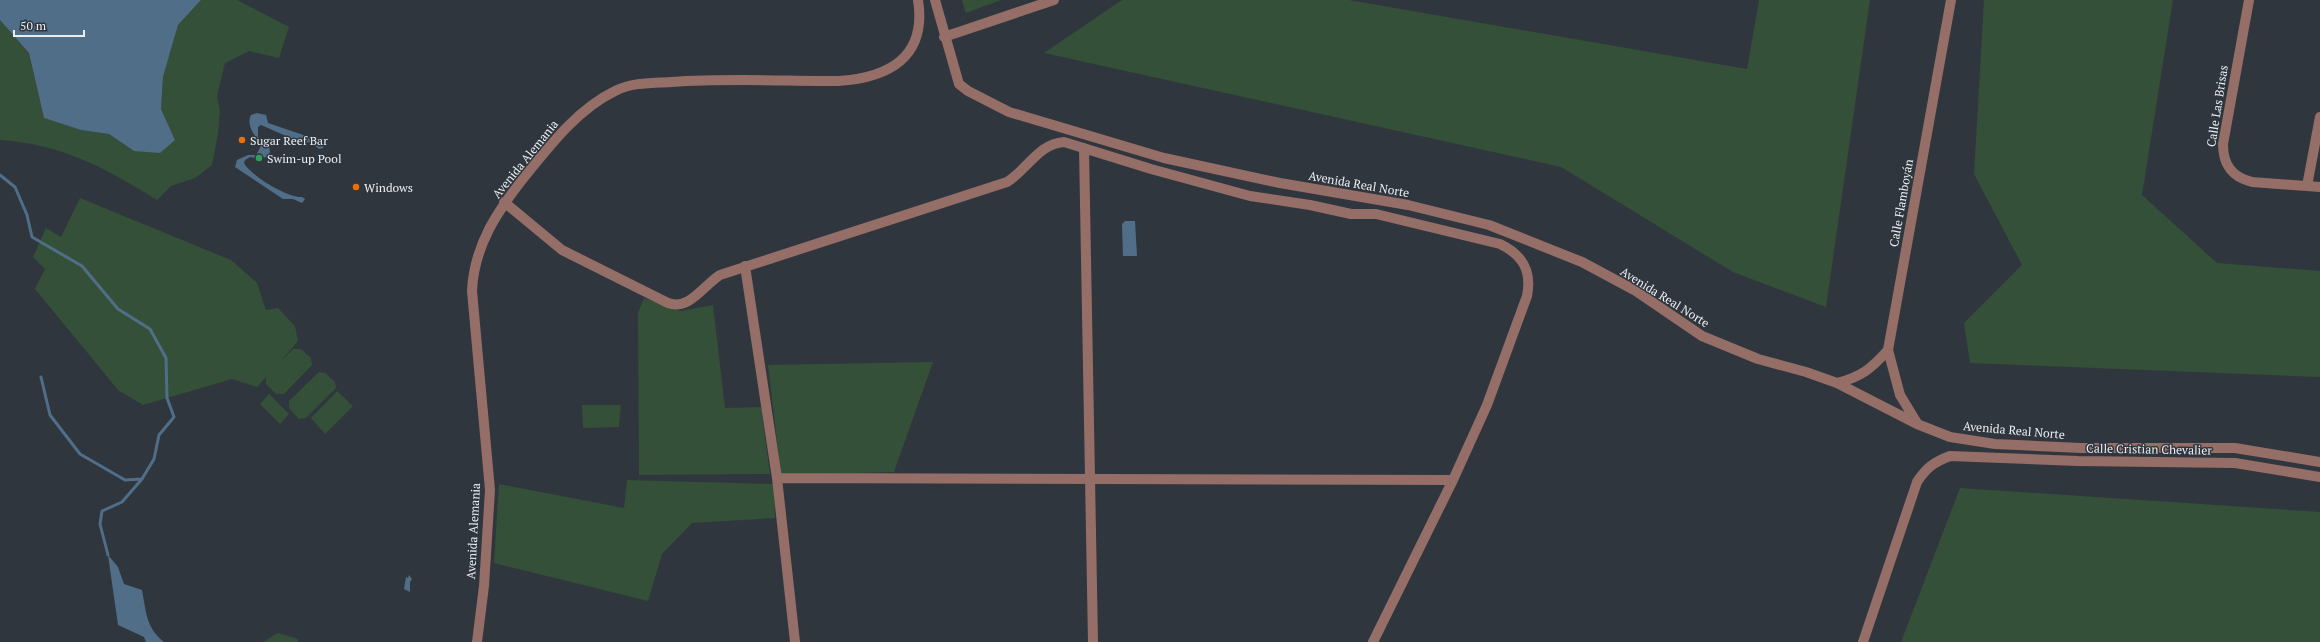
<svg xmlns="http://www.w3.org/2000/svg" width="2320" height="642" font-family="'PT Serif',serif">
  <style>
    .green { fill: #345038 }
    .water { fill: #506e88 }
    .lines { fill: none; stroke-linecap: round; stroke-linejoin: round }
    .stream { stroke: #506e88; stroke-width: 3 }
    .minor { stroke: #956e67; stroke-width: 10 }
    .food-dot { fill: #e8710a; stroke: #30363e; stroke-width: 1.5 }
    .leisure-dot { fill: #2e9e5b; stroke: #30363e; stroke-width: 1.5 }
    .labels { text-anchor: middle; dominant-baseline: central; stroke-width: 3; stroke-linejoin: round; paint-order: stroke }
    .street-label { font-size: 12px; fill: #eaeef3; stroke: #30363e }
    .poi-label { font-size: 12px; fill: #eaeef3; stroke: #30363e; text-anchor: start }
  </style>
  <rect width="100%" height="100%" fill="#30363e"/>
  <path class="green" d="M 201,0 L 237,0 L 289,27 L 279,58 L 249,51 L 225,63 L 217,96 L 220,111 L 218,134 L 212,165 L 195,178 L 171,186 L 157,200 C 106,168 61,144 0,140 L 0,20 L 29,53 L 44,118 L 81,130 L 109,134 L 134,151 L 175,140 L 161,109 L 163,77 L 178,25 Z
    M 962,0 L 1001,0 L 966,13 Z
    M 1122,0 L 1349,0 L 1747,69 L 1759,0 L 1870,0 L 1826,307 L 1733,272 L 1561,167 L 1044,53 Z
    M 1984,0 L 2173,0 L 2142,195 L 2217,263 L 2320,271 L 2320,377 L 1970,363 L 1964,323 L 2022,265 L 1974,174 Z
    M 80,198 L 231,260 L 257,283 L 266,310 L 278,308 L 295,326 L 298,341 L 280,362 L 293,349 L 301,349 L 311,358 L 312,365 L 284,394 L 276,394 L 266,384 L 266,377 L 257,387 L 232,379 L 143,405 L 118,390 L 35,289 L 45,269 L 33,257 L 46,228 L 61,237 Z
    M 644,298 L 681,311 L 713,305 L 725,408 L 761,407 L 770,474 L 639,475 L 638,313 Z
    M 933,362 L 894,472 L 781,475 L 768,365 Z
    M 319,372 L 325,373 L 335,382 L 336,388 L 306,418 L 299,419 L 289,408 L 289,401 Z
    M 337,391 L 353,406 L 325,434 L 311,418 Z
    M 269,394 L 289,414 L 280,424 L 260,404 Z
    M 582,405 L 621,405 L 619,427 L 583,428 Z
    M 627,480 L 774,484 L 775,518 L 692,523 L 662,554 L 648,601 L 494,563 L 499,484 L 624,508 Z
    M 1960,488 L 2320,512 L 2320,642 L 1901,642 Z
    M 278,633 L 298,639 L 298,642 L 263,642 Z"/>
  <path class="water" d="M 0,0 L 201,0 L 178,25 L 163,77 L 161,109 L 175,140 L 160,153 L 134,151 L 109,134 L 81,130 L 44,118 L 29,53 L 0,20 Z
    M 257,113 L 266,115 L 268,123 L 324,142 L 323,148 L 319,149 L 312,143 L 295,140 L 261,125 L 258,127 L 258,137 L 268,144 C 275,160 260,159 250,157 L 245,160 L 244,163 C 251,176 288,198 302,197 L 305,199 L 302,203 L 293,199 L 283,199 L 235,167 L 237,160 L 248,155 L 256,155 L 260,148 L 260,141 C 254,136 246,124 251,115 Z
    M 1125,221 L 1135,221 L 1137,256 L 1123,256 L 1122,224 Z
    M 108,555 L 118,567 L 124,584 L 142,590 C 146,611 146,628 164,642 L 146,642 L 144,637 L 118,625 Z
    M 409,575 L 412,579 L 410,582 L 410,592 L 404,589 L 406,577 L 408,578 Z"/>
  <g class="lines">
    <path class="stream" d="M 0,175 L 15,187 L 27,215 L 32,237 L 82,266 L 118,309 L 150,329 L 166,358 L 167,398 L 174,417 L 159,435 L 154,459 L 142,479 L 122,502 L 102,511 L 100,524 L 108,555
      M 41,377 L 50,415 L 80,454 L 125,480 L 142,479"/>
    <path class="minor" d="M 935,0 L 959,84 L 968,91 L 1009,112 L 1164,158 L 1280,183 L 1408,205 L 1489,225 L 1582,262 L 1636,291 L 1702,336 L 1758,359 L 1806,372 L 1837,383 L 1917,424 L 1950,437 L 1995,444 L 2081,448 L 2235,448 L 2320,462
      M 2249,0 L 2223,144 C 2223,165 2232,177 2252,182 L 2320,187
      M 944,37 L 1054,0
      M 1084,148 L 1093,642
      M 2307,186 L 2320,117
      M 504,202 L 562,250 L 668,303 C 689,311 704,285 720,275 L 1007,182 C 1028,169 1038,144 1064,142 L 1151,169 L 1250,196 L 1310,205 L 1351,214 L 1376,214 L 1500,244 C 1523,255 1532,271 1527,296 L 1487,405 L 1453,480 L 1373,642
      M 745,266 L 777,478 L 795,642
      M 1888,350 L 1900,395 L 1917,423
      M 1837,383 C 1861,377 1871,369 1888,350 L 1951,0
      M 777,478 L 1453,480
      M 477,642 L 484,586 L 490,490 L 472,291 C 474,245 498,210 526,175 C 551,144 578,109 615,91 C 632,82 654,83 672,82 C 727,78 783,81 838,81 C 889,78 927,57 918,0
      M 1863,642 L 1917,482 C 1926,468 1934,462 1950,456 L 2078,461 L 2235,463 L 2320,477"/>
  </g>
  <g class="food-dot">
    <circle cx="242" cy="140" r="4"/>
    <circle cx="356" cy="187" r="4"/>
  </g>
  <circle class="leisure-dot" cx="259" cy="158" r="4"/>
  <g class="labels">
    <g class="street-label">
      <text transform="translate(2217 106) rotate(-81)">Calle Las Brisas</text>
      <text transform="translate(525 159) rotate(-51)">Avenida Alemania</text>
      <text transform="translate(1359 184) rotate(10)">Avenida Real Norte</text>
      <text transform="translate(1901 203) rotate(-80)">Calle Flamboyán</text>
      <text transform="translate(1665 297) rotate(32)">Avenida Real Norte</text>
      <text transform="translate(2014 430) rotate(5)">Avenida Real Norte</text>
      <text transform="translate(2149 449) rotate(1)">Calle Cristian Chevalier</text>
      <text transform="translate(473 531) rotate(-87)">Avenida Alemania</text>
    </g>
    <g class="poi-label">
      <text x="250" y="140">Sugar Reef Bar</text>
      <text x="267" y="158">Swim-up Pool</text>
      <text x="364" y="187">Windows</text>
    </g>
  </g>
  <path d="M14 30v6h70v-6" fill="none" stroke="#eaeef3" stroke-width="2"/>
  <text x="20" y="30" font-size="12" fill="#eaeef3" stroke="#30363e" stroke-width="3" paint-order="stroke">50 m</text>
</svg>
